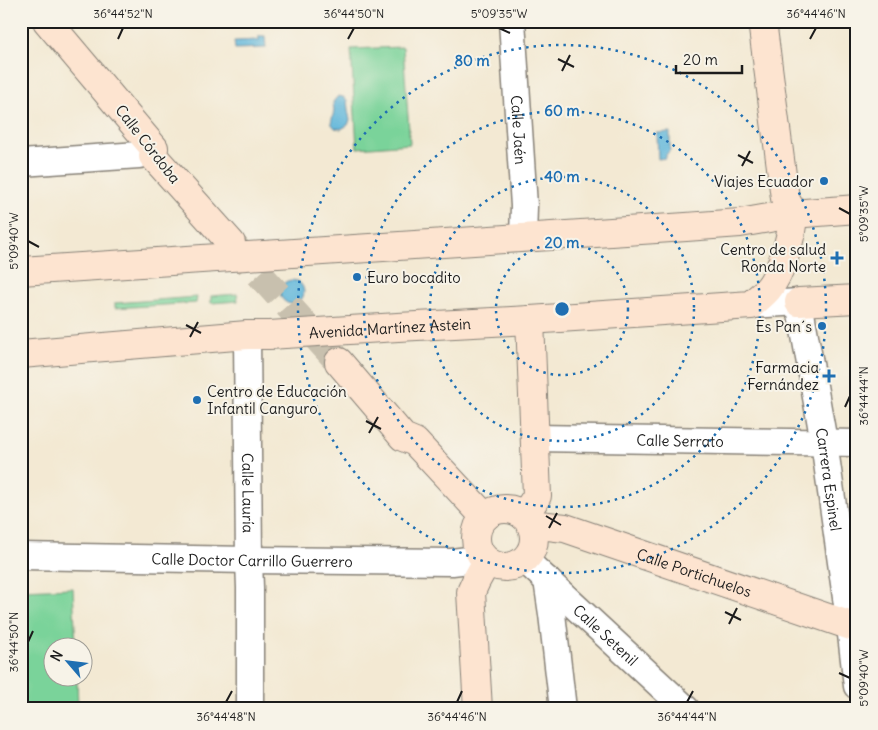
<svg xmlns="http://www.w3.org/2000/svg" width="878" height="730" font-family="Delius,sans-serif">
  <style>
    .green { fill: #7ad39a; stroke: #4b785b }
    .water { fill: #5db5da; stroke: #3c687b }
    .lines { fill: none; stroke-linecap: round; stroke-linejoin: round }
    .secondary-tunnel { stroke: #c8c0ae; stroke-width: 28; stroke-dasharray: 28 14; stroke-linecap: butt }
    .street-casing { stroke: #888278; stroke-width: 29 }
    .secondary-casing { stroke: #888278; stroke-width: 30 }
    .street { stroke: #fff; stroke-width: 26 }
    .secondary { stroke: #fde4d0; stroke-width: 28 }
    .ticks { fill: none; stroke: #1c1c1c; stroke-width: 2 }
    .ring { fill: none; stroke: #1f6fb2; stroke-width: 2.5; stroke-dasharray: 2.5 5 }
    .poi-dot { fill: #1f6fb2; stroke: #f7f3e8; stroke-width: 2 }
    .labels { text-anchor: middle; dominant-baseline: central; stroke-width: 4; stroke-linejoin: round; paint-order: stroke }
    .street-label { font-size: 15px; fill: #1c1c1c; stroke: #f7f3e8 }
    .poi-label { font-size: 15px; fill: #1c1c1c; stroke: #f7f3e8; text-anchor: end }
    .centre { fill: #1f6fb2; stroke: #f7f3e8; stroke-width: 2.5 }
    .ring-label { font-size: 15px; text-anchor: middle; font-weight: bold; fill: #1f6fb2; stroke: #f7f3e8; stroke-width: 4; stroke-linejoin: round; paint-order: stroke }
    .neatline { fill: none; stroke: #1c1c1c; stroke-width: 2 }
    .ticks-label { font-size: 12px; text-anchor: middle; fill: #1c1c1c }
  </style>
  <rect width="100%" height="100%" fill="#f7f3e8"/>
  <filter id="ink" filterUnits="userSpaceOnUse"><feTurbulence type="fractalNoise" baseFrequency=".02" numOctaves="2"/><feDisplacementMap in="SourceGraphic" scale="10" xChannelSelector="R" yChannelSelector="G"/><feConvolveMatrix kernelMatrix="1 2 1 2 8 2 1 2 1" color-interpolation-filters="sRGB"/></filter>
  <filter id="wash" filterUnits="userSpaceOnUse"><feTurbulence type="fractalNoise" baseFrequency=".0096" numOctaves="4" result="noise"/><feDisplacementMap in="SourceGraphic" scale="20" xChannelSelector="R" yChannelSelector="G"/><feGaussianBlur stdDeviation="1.12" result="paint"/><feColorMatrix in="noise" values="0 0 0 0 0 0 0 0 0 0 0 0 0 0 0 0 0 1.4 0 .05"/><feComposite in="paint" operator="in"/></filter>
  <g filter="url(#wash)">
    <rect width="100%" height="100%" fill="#f3e9d3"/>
    <path class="green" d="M 403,47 L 410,144 L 357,148 L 351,49 Z
      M 237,294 L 238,301 L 211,303 L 211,296 Z
      M 197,297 L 196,303 L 115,308 L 115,303 Z
      M 73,588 L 76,647 L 52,648 L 52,678 L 77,678 L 78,709 L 21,709 L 21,590 Z"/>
    <path class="water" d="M 259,36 L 265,36 L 266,48 L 235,49 L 234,41 L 259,40 Z
      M 338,96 L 343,97 L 347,100 L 348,110 L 350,120 L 348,125 L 341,129 L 335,128 L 331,123 L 334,111 L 333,102 Z
      M 670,132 L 670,150 L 666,155 L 666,158 L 658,159 L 657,133 Z
      M280 292a12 12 0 1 1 24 0a12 12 0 1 1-24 0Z"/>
  </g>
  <g filter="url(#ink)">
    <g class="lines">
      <path class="secondary-tunnel" d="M 231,243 L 339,362"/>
      <g class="street-casing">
        <g id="street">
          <path id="s1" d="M 512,21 L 524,206 L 523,238"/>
          <path d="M 21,163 L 139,155 L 154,148"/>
          <path id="s2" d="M 751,305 L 799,302 L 824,442 L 850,626 L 857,686"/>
          <path id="s3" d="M 247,335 L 249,560 L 250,588 L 250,709"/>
          <path id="s4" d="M 535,438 L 857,443"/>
          <path id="s5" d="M 21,556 L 249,560 L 452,562 L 468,560 L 480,554"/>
          <path id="s6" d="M 525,560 L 686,709"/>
          <path d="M 547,580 L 552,614 L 563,709"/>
        </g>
      </g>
      <g class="secondary-casing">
        <g id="secondary">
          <path d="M 47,21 L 154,148 L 153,156 L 231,243"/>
          <path d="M 21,271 L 686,227 L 740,223 L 792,214 L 857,209"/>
          <path d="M 799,302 L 857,299"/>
          <path id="s7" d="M 21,354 L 247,335 L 269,335 L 398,327 L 530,320 L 751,305 C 756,300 763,295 768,289 C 780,275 794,234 792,215 C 792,210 787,203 785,198 L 762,21"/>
          <path d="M 339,362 L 403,437 L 415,442 L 485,517"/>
          <circle cx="505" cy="538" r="29"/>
          <path d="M 524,516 L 537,496 L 530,320"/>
          <path id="s8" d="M 531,524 L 565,528 L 857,628"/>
          <path d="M 478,709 L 471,592 L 476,581 L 487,561"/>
        </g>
      </g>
      <use href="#street" class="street"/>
      <use href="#secondary" class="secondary"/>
    </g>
  </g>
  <path class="ticks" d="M 499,28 L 510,33M 118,39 L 123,28M 348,39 L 354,28M 810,39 L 816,28M 558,59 L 574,67M 562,71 L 570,55M 738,155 L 753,163M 742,166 L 750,151M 839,208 L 850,214M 28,241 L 39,247M 186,325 L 201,333M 190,337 L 198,322M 845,407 L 850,396M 366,421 L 381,429M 369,433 L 378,417M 546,516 L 561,525M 549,528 L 557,513M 725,612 L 741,620M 729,624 L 737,608M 28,642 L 33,631M 839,673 L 850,678M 226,702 L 232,691M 457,702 L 462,691M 687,702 L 693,691"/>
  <g class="ring">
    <circle cx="562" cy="309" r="66"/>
    <circle cx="562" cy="309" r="132"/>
    <circle cx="562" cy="309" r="198"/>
    <circle cx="562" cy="309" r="264"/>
  </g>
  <g class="poi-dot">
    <circle cx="824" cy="181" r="5"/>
    <path d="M834.5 250.5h5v5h5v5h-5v5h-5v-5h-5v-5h5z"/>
    <circle cx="357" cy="277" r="5"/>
    <circle cx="822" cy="326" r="5"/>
    <path d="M826.5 368.5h5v5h5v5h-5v5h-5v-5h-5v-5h5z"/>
    <circle cx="197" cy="400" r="5"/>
  </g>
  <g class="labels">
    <g class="street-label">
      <text stroke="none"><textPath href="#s1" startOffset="109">Calle Jaén</textPath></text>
      <text transform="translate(148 144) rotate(52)">Calle Córdoba</text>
      <text stroke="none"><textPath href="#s7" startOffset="370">Avenida Martínez Astein</textPath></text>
      <text stroke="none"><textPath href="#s4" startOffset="145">Calle Serrato</textPath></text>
      <text stroke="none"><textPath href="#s2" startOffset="228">Carrera Espinel</textPath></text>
      <text stroke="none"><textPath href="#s3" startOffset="158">Calle Lauría</textPath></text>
      <text stroke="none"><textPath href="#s5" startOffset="231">Calle Doctor Carrillo Guerrero</textPath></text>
      <text stroke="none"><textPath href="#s8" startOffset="171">Calle Portichuelos</textPath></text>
      <text stroke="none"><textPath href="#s6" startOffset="110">Calle Setenil</textPath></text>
    </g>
    <g class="poi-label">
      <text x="814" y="181">Viajes Ecuador</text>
      <text x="826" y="249">Centro de salud<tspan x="826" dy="17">Ronda Norte</tspan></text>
      <text x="367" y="277" text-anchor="start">Euro bocadito</text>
      <text x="812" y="326">Es Pan´s</text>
      <text x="819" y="367">Farmacia<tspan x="819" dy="17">Fernández</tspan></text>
      <text x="207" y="391" text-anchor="start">Centro de Educación<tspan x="207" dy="17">Infantil Canguro</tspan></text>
    </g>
  </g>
  <circle cx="562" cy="309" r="8" class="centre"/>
  <g class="ring-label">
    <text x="472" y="66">80 m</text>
    <text x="562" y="116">60 m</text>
    <text x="562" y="182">40 m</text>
    <text x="562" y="248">20 m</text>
  </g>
  <rect width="878" height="730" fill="none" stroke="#f7f3e8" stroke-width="55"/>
  <g transform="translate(68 662) rotate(298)"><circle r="24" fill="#f7f3e8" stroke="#9f9d96"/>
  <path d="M0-4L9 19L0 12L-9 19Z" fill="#1f6fb2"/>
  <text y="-8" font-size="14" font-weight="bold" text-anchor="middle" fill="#1c1c1c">N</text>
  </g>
  <path d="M676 65v8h66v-8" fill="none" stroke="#1c1c1c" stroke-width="2.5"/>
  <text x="683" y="65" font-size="15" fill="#1c1c1c" stroke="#f7f3e8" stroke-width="4" paint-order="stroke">20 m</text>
  <rect x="28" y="28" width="822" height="674" class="neatline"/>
  <g class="ticks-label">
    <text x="123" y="18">36°44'52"N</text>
    <text x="354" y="18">36°44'50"N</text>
    <text x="499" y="18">5°09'35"W</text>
    <text x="816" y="18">36°44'46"N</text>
    <text transform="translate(864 214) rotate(-90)" y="4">5°09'35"W</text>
    <text transform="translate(14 241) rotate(-90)" y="4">5°09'40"W</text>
    <text transform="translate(864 396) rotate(-90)" y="4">36°44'44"N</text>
    <text transform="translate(14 642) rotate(-90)" y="4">36°44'50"N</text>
    <text transform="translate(864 678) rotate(-90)" y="4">5°09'40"W</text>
    <text x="226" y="721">36°44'48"N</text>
    <text x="457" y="721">36°44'46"N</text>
    <text x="687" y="721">36°44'44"N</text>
  </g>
</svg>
